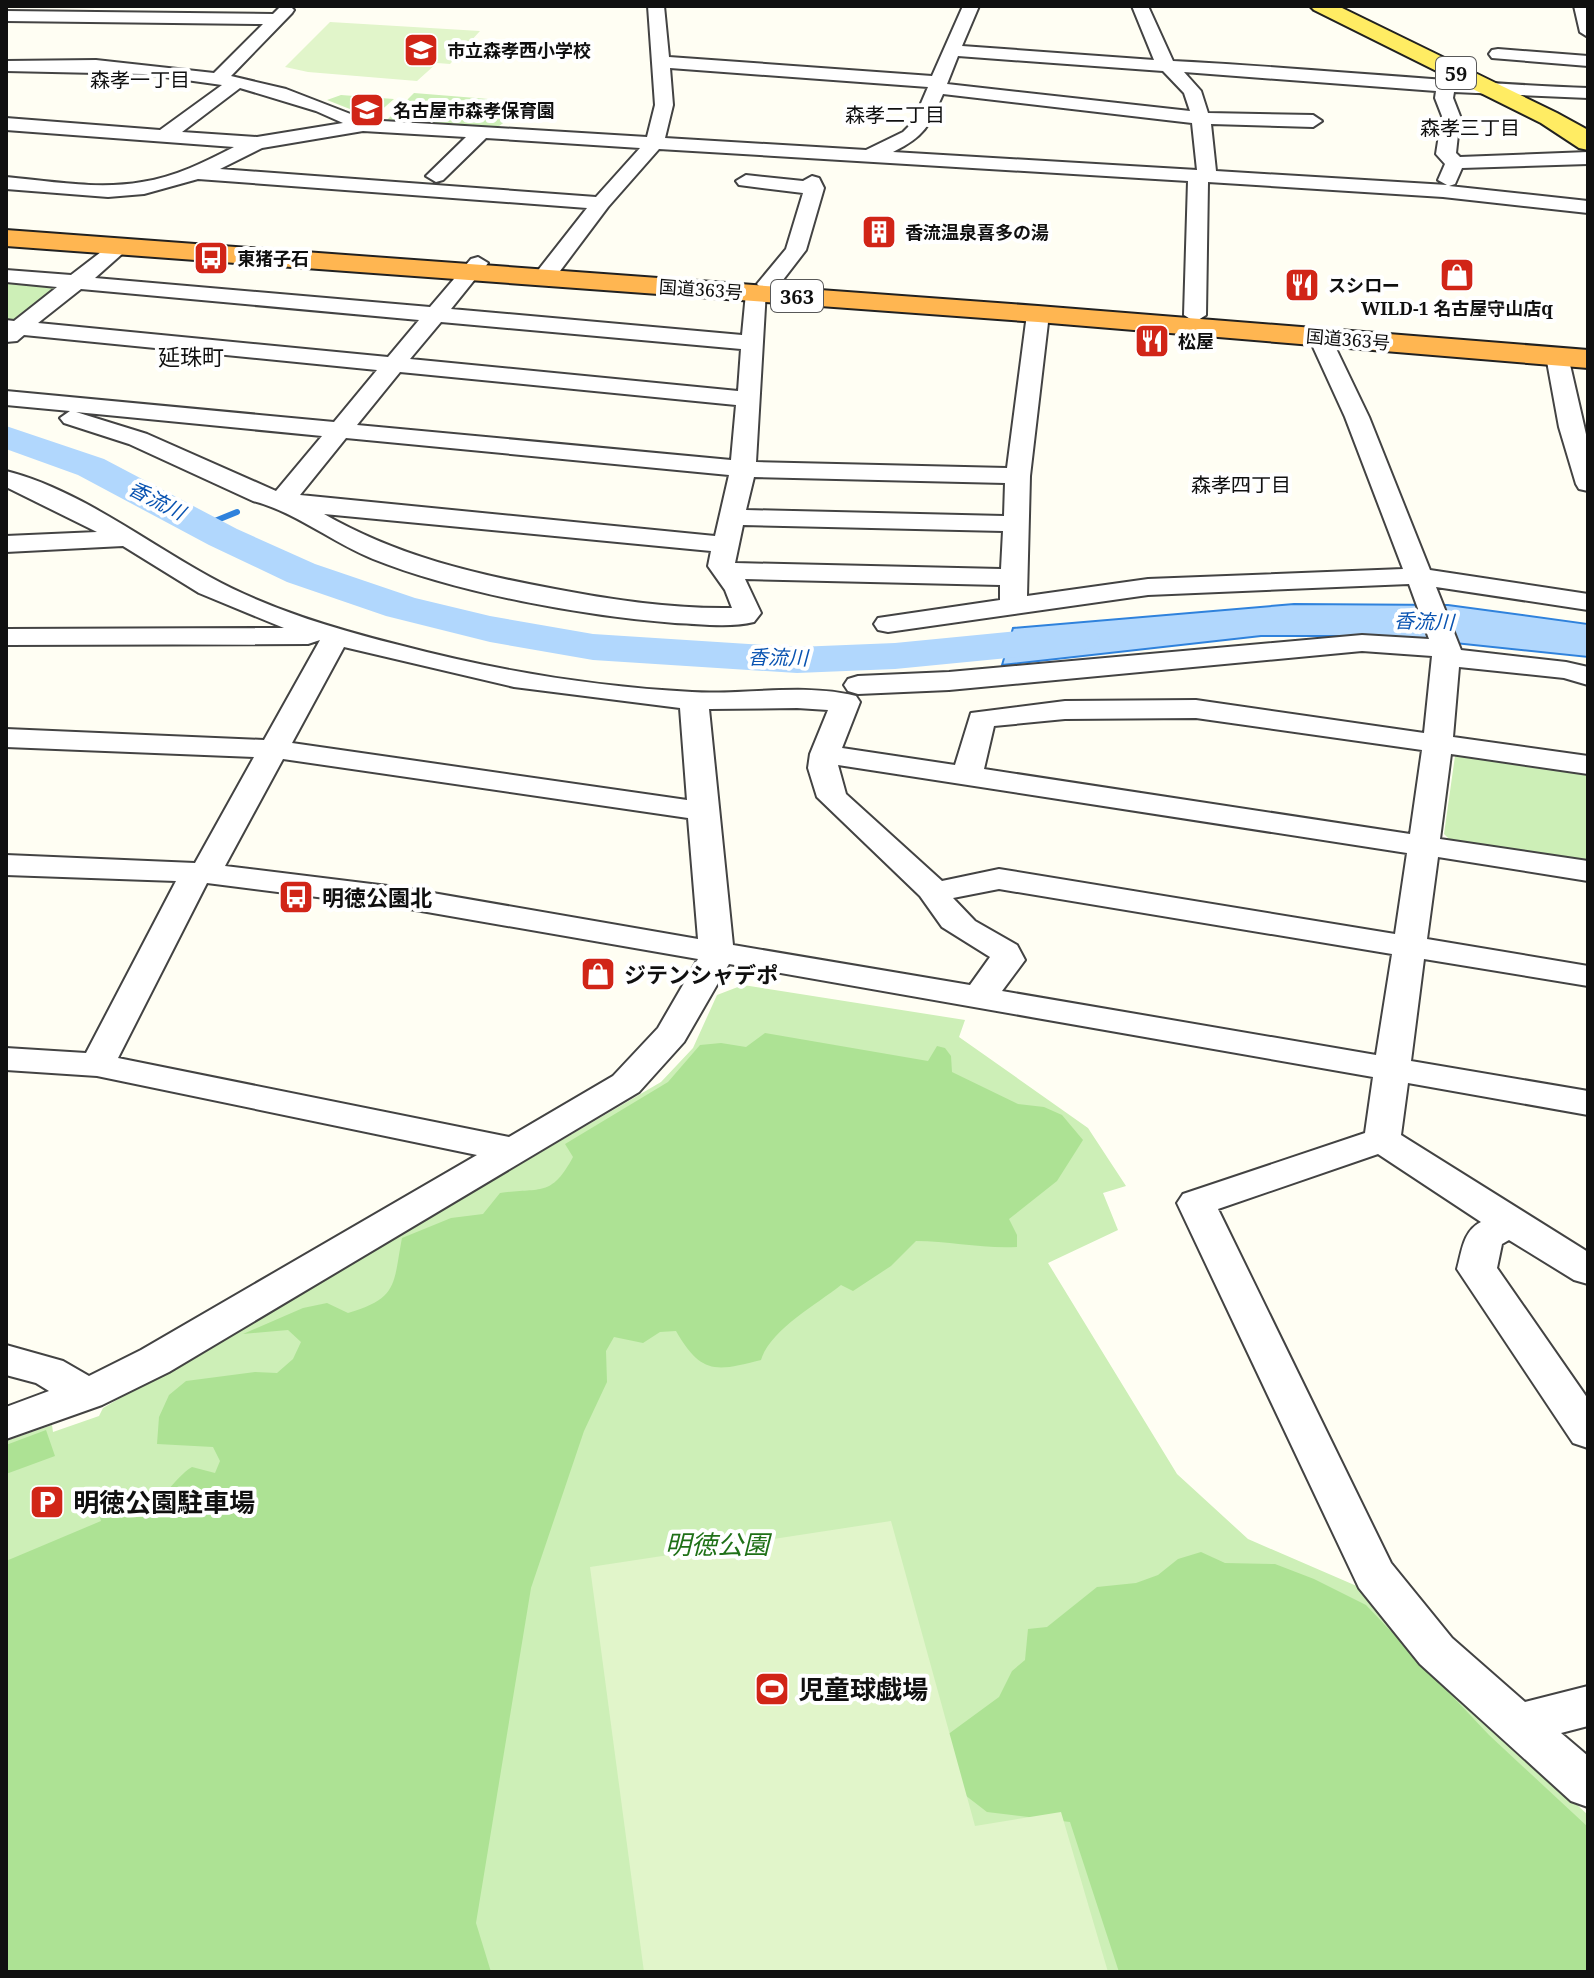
<svg xmlns="http://www.w3.org/2000/svg" width="1594" height="1978" font-family="'Noto Serif','Noto Sans JP',serif">
  <style>
    .green { fill: #cdefb7 }
    .forest { fill: #ade294 }
    .pitch { fill: #e1f5ca }
    .water { fill: #b1d7fd; stroke: #2f82dc; stroke-width: 2 }
    .lines { fill: none; stroke-linecap: round; stroke-linejoin: round }
    .stream { stroke: #2f82dc; stroke-width: 6 }
    .river { fill: #b1d7fd; fill-rule: evenodd }
    .minor-casing { stroke: #434343; stroke-width: 4 }
    .major-casing { stroke: #212121; stroke-width: 4 }
    .highway-casing { stroke: #212121; stroke-width: 4 }
    .minor { fill: #fff; fill-rule: evenodd }
    .major { fill: #ffec63; fill-rule: evenodd }
    .highway { fill: #ffb651; fill-rule: evenodd }
    .labels { text-anchor: middle; dominant-baseline: central; stroke-width: 8; stroke-linejoin: round; paint-order: stroke }
    .far-poi-label { font-size: 18px; font-weight: bold; fill: #101010; stroke: #fff; text-anchor: start }
    .far-street-label { font-size: 18px; fill: #101010; stroke: #fff }
    .shield { fill: #fff; stroke: #585858; stroke-width: 2 }
    .shield-label { font-size: 20px; font-weight: bold; fill: #101010 }
    .far-neighbourhood-label { font-size: 20px; fill: #101010; stroke: #fff }
    .far-water-label { font-size: 20px; font-style: italic; fill: #0953b1; stroke: #fff }
    .far-quarter-label { font-size: 22px; fill: #101010; stroke: #fff }
    .poi-label { font-size: 22px; font-weight: bold; fill: #101010; stroke: #fff; text-anchor: start }
    .near-poi-label { font-size: 26px; font-weight: bold; fill: #101010; stroke: #fff; text-anchor: start }
    .near-park-label { font-size: 26px; font-style: italic; fill: #1f7017; stroke: #fff }
  </style>
  <rect width="100%" height="100%" fill="#fffef3"/>
  <path class="green" d="M 414,93 L 526,102 L 529,104 L 495,129 L 387,120 Z
    M 341,95 L 394,99 L 378,113 L 355,111 L 327,100 Z
    M 6,279 L 63,286 L 16,321 L 6,322 Z
    M 1460,754 L 1588,772 L 1588,861 L 1449,839 L 1444,834 L 1455,756 Z
    M 743,985 L 965,1020 L 959,1037 L 1088,1128 L 1126,1186 L 1103,1193 L 1118,1230 L 1048,1263 L 1177,1474 L 1248,1539 L 1359,1587 L 1475,1710 L 1588,1815 L 1588,1972 L 6,1972 L 6,1441 L 52,1425 L 53,1432 L 99,1416 L 103,1408 L 661,1082 L 693,1048 L 717,995 Z"/>
  <path class="forest" d="M 765,1033 L 928,1061 L 937,1046 L 945,1048 L 951,1056 L 952,1072 L 1018,1104 L 1044,1107 L 1062,1115 L 1083,1140 L 1057,1181 L 1009,1219 L 1017,1235 L 1017,1247 C 983,1249 950,1241 916,1241 L 891,1266 L 853,1291 L 841,1285 C 816,1305 770,1330 761,1360 C 715,1372 701,1374 676,1331 L 660,1332 L 643,1343 L 614,1337 L 606,1351 L 607,1382 L 584,1431 L 531,1588 L 476,1923 L 491,1972 L 6,1972 L 6,1561 L 101,1521 L 93,1495 C 107,1497 125,1507 137,1508 C 159,1510 174,1477 192,1467 L 215,1473 L 220,1461 L 213,1447 L 157,1444 L 159,1417 L 169,1395 L 186,1381 L 255,1372 L 277,1373 L 293,1359 L 301,1342 L 288,1330 L 243,1334 L 303,1308 L 327,1303 L 348,1313 C 399,1298 393,1284 402,1238 L 451,1218 L 483,1214 L 500,1193 C 541,1187 551,1198 573,1157 L 565,1144 L 668,1082 L 700,1045 L 721,1043 L 746,1047 Z
    M 46,1430 L 55,1456 L 6,1474 L 6,1445 Z
    M 1201,1552 L 1225,1563 L 1275,1564 L 1314,1579 L 1366,1605 L 1489,1735 L 1588,1827 L 1588,1972 L 1119,1972 L 1070,1822 L 987,1812 L 952,1785 L 943,1738 L 999,1697 L 1012,1671 L 1025,1660 L 1028,1629 L 1047,1627 L 1097,1587 L 1136,1583 L 1158,1575 L 1178,1559 Z"/>
  <path class="pitch" d="M 330,22 L 480,31 L 450,64 L 437,63 L 417,81 L 308,72 L 285,67 Z
    M 891,1521 L 975,1826 L 1061,1812 L 1108,1972 L 644,1972 L 590,1567 Z"/>
  <path class="water" d="M 1294,604 L 1448,605 L 1588,624 L 1588,657 L 1388,636 L 1261,636 L 1002,665 L 1013,628 Z"/>
  <g class="lines">
    <path class="stream" d="M 205,525 L 237,512"/>
    <path class="river" d="M 6,426 L 104,459 L 237,529 L 315,564 L 415,598 L 490,616 L 593,634 L 797,647 L 895,643 L 1079,625 L 1094,629 L 1100,638 L 1094,647 L 1079,651 L 895,669 L 797,673 L 593,660 L 490,642 L 386,616 L 287,582 L 209,545 L 78,475 L 6,449 Z"/>
    <g class="minor-casing">
      <path id="minor" d="M 290,6 L 294,10 L 292,13 L 231,76 L 286,89 L 366,120 L 647,137 L 655,105 L 648,6 L 664,6 L 669,57 L 932,76 L 963,6 L 979,6 L 962,46 L 1154,60 L 1132,6 L 1148,6 L 1173,61 C 1312,68 1449,83 1588,88 L 1588,98 L 1454,92 L 1453,98 L 1460,116 L 1456,153 L 1460,157 L 1588,152 L 1588,164 L 1462,168 L 1455,184 L 1449,186 L 1588,201 L 1588,213 L 1443,197 L 1208,182 L 1206,315 L 1195,322 L 1184,315 L 1188,181 L 659,149 L 608,207 L 551,283 L 543,284 L 532,278 L 587,208 L 198,179 L 144,194 L 108,197 L 6,189 L 6,177 C 50,181 98,190 142,182 C 175,177 205,162 234,147 L 6,130 L 6,118 L 160,130 L 222,85 L 143,74 L 6,71 L 6,61 L 96,60 L 214,73 L 263,24 L 6,21 L 6,11 L 273,14 L 280,7 ZM 958,56 L 1163,71 L 1184,93 L 1190,111 L 947,84 ZM 670,68 L 928,87 L 913,122 L 903,132 L 866,150 L 665,138 L 673,105 ZM 1184,72 L 1436,91 L 1435,98 L 1442,116 L 1436,154 L 1445,164 L 1438,180 L 1447,185 L 1216,171 L 1211,124 L 1313,127 L 1322,121 L 1313,115 L 1208,113 L 1201,91 ZM 240,88 L 316,111 L 343,123 L 257,137 L 182,132 ZM 943,94 L 1192,123 L 1197,170 L 893,152 C 925,136 929,126 943,94 ZM 363,131 L 466,137 L 426,176 L 436,182 L 443,180 L 486,138 L 640,148 L 596,197 L 220,169 L 262,148 Z
        M 1574,6 L 1588,6 L 1588,37 L 1580,32 Z
        M 1498,49 L 1588,56 L 1588,66 L 1492,58 L 1489,54 L 1492,50 Z
        M 746,175 L 803,181 L 812,176 L 819,178 L 824,188 L 806,250 L 776,289 L 766,290 L 756,462 L 1007,468 L 1027,314 L 1038,307 L 1049,314 L 1030,476 L 1027,596 L 1148,579 L 1403,569 L 1345,417 L 1308,336 L 1319,329 L 1330,336 L 1369,417 L 1430,570 L 1588,594 L 1588,610 L 1436,587 L 1461,650 L 1566,662 L 1588,667 L 1588,685 L 1564,678 L 1459,667 L 1453,737 L 1588,756 L 1588,774 L 1451,754 L 1440,839 L 1588,861 L 1588,881 L 1438,857 L 1427,939 L 1588,966 L 1588,986 L 1424,959 L 1411,1061 L 1588,1091 L 1588,1115 L 1408,1083 L 1401,1135 L 1588,1252 L 1588,1284 L 1574,1280 L 1509,1240 L 1502,1244 L 1497,1268 L 1588,1399 L 1588,1448 L 1573,1443 L 1457,1269 C 1462,1251 1463,1231 1481,1222 L 1378,1154 L 1218,1209 L 1391,1563 L 1452,1638 L 1525,1702 L 1588,1686 L 1588,1726 L 1561,1733 L 1588,1756 L 1588,1807 L 1571,1801 L 1420,1664 L 1359,1588 L 1177,1203 L 1183,1194 L 1365,1133 L 1373,1077 L 729,964 L 684,1042 L 639,1092 L 169,1372 L 102,1405 L 6,1439 L 6,1407 L 49,1391 L 36,1383 L 6,1375 L 6,1345 L 63,1361 L 89,1376 L 141,1350 L 477,1155 L 97,1076 L 6,1070 L 6,1048 L 86,1053 L 176,881 L 6,875 L 6,855 L 195,863 L 254,757 L 6,747 L 6,729 L 264,740 L 320,640 L 308,644 L 6,645 L 6,629 L 284,628 L 199,593 L 123,546 L 6,552 L 6,536 L 97,532 L 6,487 L 6,471 C 78,489 146,542 210,577 C 268,609 335,629 399,645 C 494,670 594,687 692,692 C 746,695 803,683 856,696 L 860,702 L 842,748 L 955,765 L 971,713 L 1065,701 L 1196,700 L 1424,733 L 1432,656 L 1362,651 L 949,690 L 858,694 L 848,691 L 844,685 L 848,679 L 858,676 L 949,672 L 1362,635 L 1429,639 L 1409,584 L 1148,595 L 888,632 L 878,630 L 874,624 L 878,618 L 1000,600 L 1000,585 L 745,579 L 761,613 L 754,622 C 729,628 700,624 675,623 C 583,616 458,593 373,559 C 331,542 296,512 253,501 L 129,444 L 64,423 L 60,418 L 70,411 L 6,405 L 6,391 L 334,422 L 377,370 L 24,335 L 17,341 L 6,342 L 6,320 L 14,321 L 57,287 L 6,282 L 6,270 L 71,275 L 114,242 L 121,240 L 131,246 L 95,278 L 430,307 L 471,259 L 478,257 L 488,263 L 451,309 L 742,335 L 746,293 L 749,288 L 760,287 L 757,284 L 786,249 L 803,193 L 739,185 L 736,181 ZM 81,289 L 419,320 L 388,357 L 38,323 ZM 441,322 L 741,349 L 738,391 L 410,359 ZM 400,372 L 736,405 L 731,460 L 357,425 ZM 76,412 L 322,436 L 276,491 L 147,434 ZM 346,438 L 729,475 L 715,536 L 300,495 ZM 754,477 L 1005,483 L 1004,516 L 746,510 ZM 324,514 L 711,551 L 708,566 L 725,590 L 732,608 C 672,609 613,600 555,589 C 474,574 397,556 324,514 ZM 743,525 L 1003,531 L 1001,569 L 735,563 ZM 344,647 L 514,687 L 680,708 L 687,800 L 292,743 ZM 797,708 L 828,710 L 810,754 L 808,768 L 817,797 L 920,896 L 942,927 L 990,957 L 970,985 L 733,945 L 709,709 ZM 1196,718 L 1422,750 L 1410,834 L 984,769 L 994,726 L 1065,719 ZM 283,759 L 688,818 L 698,939 L 404,888 L 225,866 ZM 838,765 L 1407,853 L 1395,934 L 999,869 L 942,881 L 846,794 ZM 207,883 L 404,908 L 698,959 L 658,1028 L 613,1076 L 509,1137 L 118,1058 ZM 999,889 L 1392,954 L 1376,1055 L 1002,991 L 1025,960 L 1017,945 L 975,921 L 953,898 Z
        M 1557,349 L 1565,351 L 1568,356 L 1588,443 L 1588,491 L 1579,489 L 1576,484 L 1559,427 L 1546,356 L 1549,351 Z"/>
    </g>
    <g class="major-casing">
      <path id="major" d="M 1310,6 L 1338,6 L 1557,113 L 1588,130 L 1588,150 L 1579,148 L 1541,123 L 1314,10 Z"/>
    </g>
    <g class="highway-casing">
      <path id="highway" d="M 6,230 L 1038,306 L 1588,350 L 1588,368 L 1038,322 L 6,246 Z"/>
    </g>
    <use href="#minor" class="minor"/>
    <use href="#major" class="major"/>
    <use href="#highway" class="highway"/>
  </g>
  <defs>
    <g id="school-square" transform="scale(1.8)"><rect x="-9" y="-9" width="18" height="18" rx="4" fill="#d12517" stroke="#fff"/><path d="M0-5L7-2L0 1L-7-2ZM-4 1L0 2.5L4 1V4Q0 6-4 4Z" fill="#fff"/></g>
    <g id="building-square" transform="scale(1.8)"><rect x="-9" y="-9" width="18" height="18" rx="4" fill="#d12517" stroke="#fff"/><path d="M-4-6H4V6H1V3H-1V6H-4ZM-2.5-4.3h1.7v1.8h-1.7ZM.8-4.3h1.7v1.8H.8ZM-2.5-1h1.7V.8h-1.7ZM.8-1h1.7V.8H.8Z" fill="#fff"/></g>
    <g id="bus-square" transform="scale(1.8)"><rect x="-9" y="-9" width="18" height="18" rx="4" fill="#d12517" stroke="#fff"/><path d="M-5-6H5V4H4V6H2V4H-2V6H-4V4H-5ZM-3.5-4V0h7V-4ZM-3.5 1.2v1.5H-2V1.2ZM2 1.2v1.5H3.5V1.2Z" fill="#fff"/></g>
    <g id="shop-square" transform="scale(1.8)"><rect x="-9" y="-9" width="18" height="18" rx="4" fill="#d12517" stroke="#fff"/><path d="M-5-2.5h2.3a2.7 3.5 0 0 1 5.4 0H5L5.5 6h-11ZM-1.5-2.5h3a1.5 2.3 0 0 0-3 0Z" fill="#fff"/></g>
    <g id="restaurant-square" transform="scale(1.8)"><rect x="-9" y="-9" width="18" height="18" rx="4" fill="#d12517" stroke="#fff"/><path d="M-5-6h1v4h1v-4h1v4h1v-4h1v5L-1.5 .5V6h-2V.5L-5-1ZM5-6V6H3V1.5H1.5Q1.5-4 5-6Z" fill="#fff"/></g>
    <g id="parking-square" transform="scale(1.8)"><rect x="-9" y="-9" width="18" height="18" rx="4" fill="#d12517" stroke="#fff"/><path d="M-3.5-5.5H1a3.5 3.5 0 0 1 0 7H-1V5.5H-3.5ZM-1-3.4V-.6H.8a1.4 1.4 0 0 0 0-2.8Z" fill="#fff"/></g>
    <g id="stadium-square" transform="scale(1.8)"><rect x="-9" y="-9" width="18" height="18" rx="4" fill="#d12517" stroke="#fff"/><path d="M0-5a6.5 5 0 1 0 0 10a6.5 5 0 1 0 0-10ZM-3.5-1.8h7v3.6h-7Z" fill="#fff"/></g>
  </defs>
  <g fill-rule="evenodd">
    <use href="#school-square" x="421" y="50"/>
    <use href="#school-square" x="367" y="110"/>
    <use href="#building-square" x="879" y="232"/>
    <use href="#bus-square" x="211" y="258"/>
    <use href="#shop-square" x="1457" y="275"/>
    <use href="#restaurant-square" x="1302" y="285"/>
    <use href="#restaurant-square" x="1152" y="341"/>
    <use href="#bus-square" x="296" y="897"/>
    <use href="#shop-square" x="598" y="974"/>
    <use href="#parking-square" x="47" y="1502"/>
    <use href="#stadium-square" x="772" y="1689"/>
  </g>
  <g class="labels">
    <g class="far-poi-label">
      <text x="447" y="50">市立森孝西小学校</text>
      <text x="393" y="110">名古屋市森孝保育園</text>
      <text x="905" y="232">香流温泉喜多の湯</text>
      <text x="237" y="258">東猪子石</text>
      <text x="1328" y="285">スシロー</text>
      <text x="1457" y="308" text-anchor="middle">WILD-1 名古屋守山店q</text>
      <text x="1178" y="341">松屋</text>
    </g>
    <g class="far-street-label">
      <text transform="translate(701 289) rotate(4)">国道363号</text>
      <text transform="translate(1348 339) rotate(5)">国道363号</text>
    </g>
    <g class="shield">
      <rect x="1436" y="57" width="40" height="32" rx="6"/>
      <rect x="771" y="280" width="52" height="32" rx="6"/>
    </g>
    <g class="shield-label">
      <text x="1456" y="73">59</text>
      <text x="797" y="296">363</text>
    </g>
    <g class="far-neighbourhood-label">
      <text x="140" y="79">森孝一丁目</text>
      <text x="895" y="114">森孝二丁目</text>
      <text x="1470" y="127">森孝三丁目</text>
      <text x="1241" y="484">森孝四丁目</text>
    </g>
    <g class="far-water-label">
      <text transform="translate(157 500) rotate(27)">香流川</text>
      <text transform="translate(1424 621) rotate(2)">香流川</text>
      <text transform="translate(778 657) rotate(1)">香流川</text>
    </g>
    <g class="far-quarter-label">
      <text x="191" y="356">延珠町</text>
    </g>
    <g class="poi-label">
      <text x="322" y="897">明徳公園北</text>
      <text x="624" y="974">ジテンシャデポ</text>
    </g>
    <g class="near-poi-label">
      <text x="73" y="1502">明徳公園駐車場</text>
      <text x="798" y="1689">児童球戯場</text>
    </g>
    <g class="near-park-label">
      <text x="717" y="1544">明徳公園</text>
    </g>
  </g>
  <rect width="1594" height="1978" fill="none" stroke="#101010" stroke-width="16"/>
</svg>
